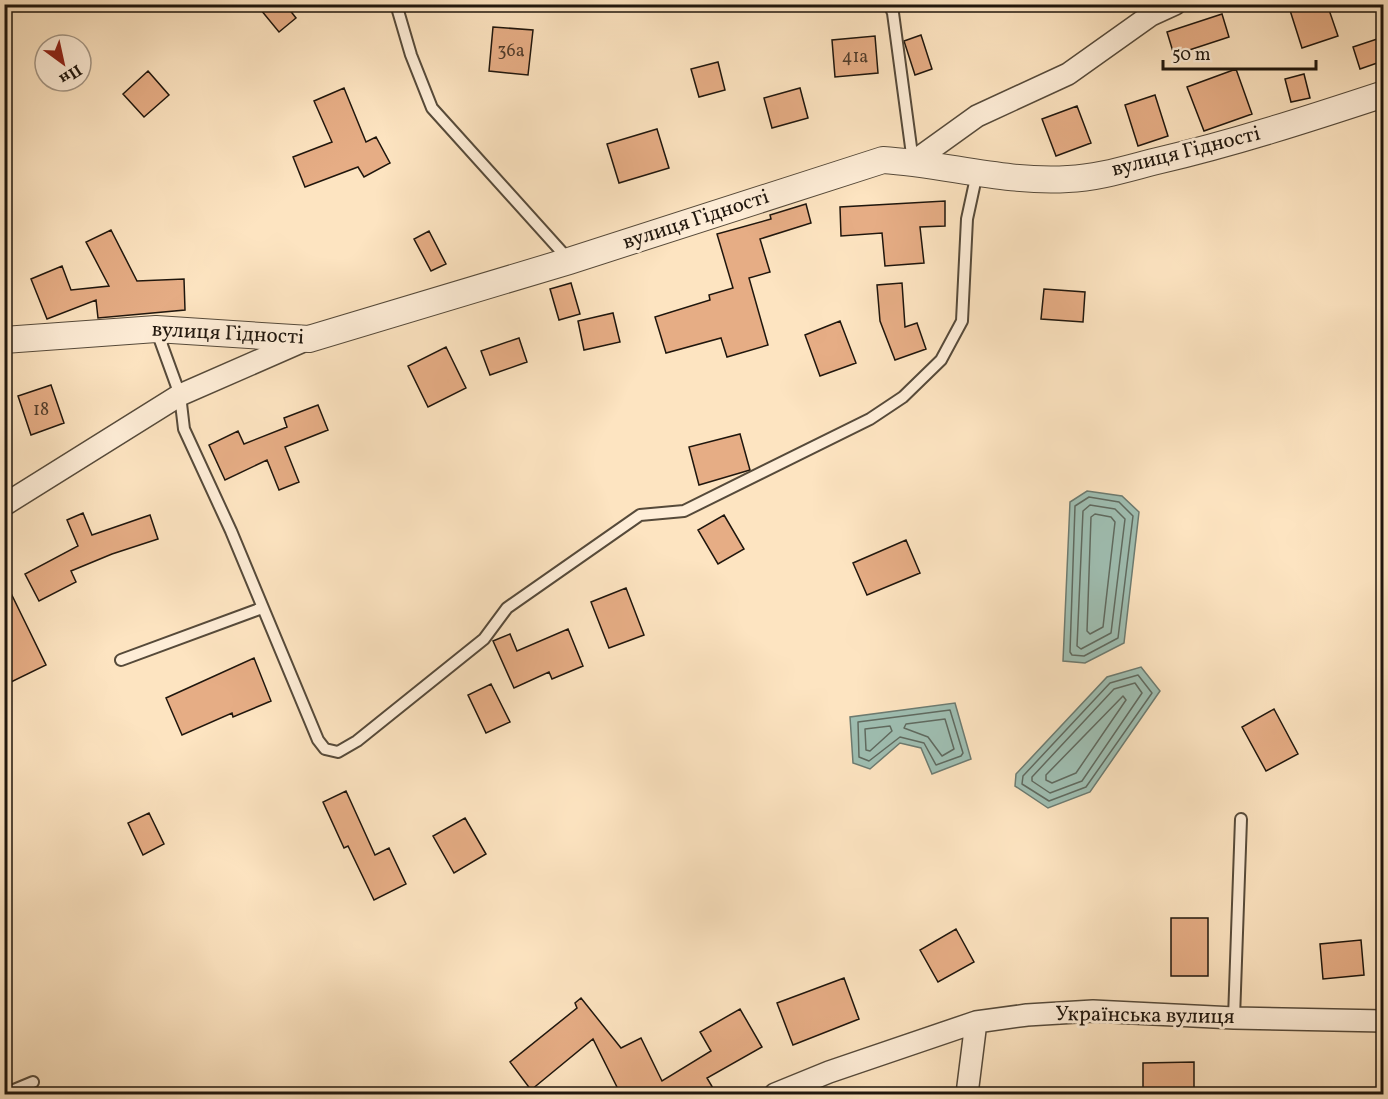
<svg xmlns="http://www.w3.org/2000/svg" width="1388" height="1099" font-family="Vollkorn,serif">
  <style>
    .water { fill: #9fbfb3; stroke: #6c7b71; stroke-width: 1.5 }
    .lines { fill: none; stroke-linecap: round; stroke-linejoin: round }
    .shore { stroke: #5f6a60; stroke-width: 1.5 }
    .building { fill: #e6ad85; stroke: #1f160d; stroke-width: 1.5 }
    .service-casing { stroke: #564a3a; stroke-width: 14 }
    .minor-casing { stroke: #564a3a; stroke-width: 24 }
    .tertiary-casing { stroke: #564a3a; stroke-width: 28 }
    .service { stroke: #feedd7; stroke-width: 10 }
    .minor { stroke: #feedd7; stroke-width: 21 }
    .tertiary { stroke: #feedd7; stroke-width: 26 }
    .labels { text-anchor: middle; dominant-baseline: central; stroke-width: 6; stroke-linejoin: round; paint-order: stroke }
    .number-label { font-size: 18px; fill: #513c2b }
    .street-label { font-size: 21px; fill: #1f160d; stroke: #feedd7 }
  </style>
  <rect width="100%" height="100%" fill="#fde4c1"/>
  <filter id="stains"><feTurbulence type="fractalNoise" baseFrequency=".00333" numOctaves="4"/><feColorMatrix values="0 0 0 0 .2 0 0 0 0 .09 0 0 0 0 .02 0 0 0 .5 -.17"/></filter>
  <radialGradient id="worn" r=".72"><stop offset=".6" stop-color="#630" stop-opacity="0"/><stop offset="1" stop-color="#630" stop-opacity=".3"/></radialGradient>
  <path class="water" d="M 1087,491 L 1122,496 L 1139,512 L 1124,643 L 1085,663 L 1063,661 L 1070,502 Z
    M 1141,667 L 1160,691 L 1090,792 L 1048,808 L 1015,786 L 1016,774 L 1107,677 Z
    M 955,703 L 971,759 L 932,774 L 921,748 L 900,743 L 870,769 L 853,763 L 850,717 Z"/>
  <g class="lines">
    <path class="shore" d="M 1089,497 L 1119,502 L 1133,516 L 1118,638 L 1084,656 L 1072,655 L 1070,652 L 1075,506 Z
      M 1090,505 L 1115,509 L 1125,519 L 1111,633 L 1081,649 L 1077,646 L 1083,511 Z
      M 1095,514 L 1111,517 L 1115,522 L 1103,627 L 1090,634 L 1087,631 L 1091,517 Z
      M 1138,675 L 1152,693 L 1086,787 L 1049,801 L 1022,784 L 1023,776 L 1110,683 Z
      M 1135,683 L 1142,693 L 1082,781 L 1050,793 L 1032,781 L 1032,777 L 1114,689 Z
      M 1123,696 L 1126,700 L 1076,773 L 1052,783 L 1046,780 L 1046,775 Z
      M 950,710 L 963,753 L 961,756 L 936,765 L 924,743 L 900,737 L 869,761 L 859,757 L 858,722 Z
      M 945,719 L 954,749 L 942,756 L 928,737 L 904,728 L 906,724 Z
      M 890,726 L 892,731 L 870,751 L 866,750 L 865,729 Z"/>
  </g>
  <path class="building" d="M 256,4 L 285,4 L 296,18 L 279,32 Z
    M 1288,4 L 1327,4 L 1338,36 L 1302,48 Z
    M 1222,14 L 1229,37 L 1174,55 L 1167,32 Z
    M 493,27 L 533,30 L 528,75 L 489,71 Z
    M 921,35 L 932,69 L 915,75 L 904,41 Z
    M 875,36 L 878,73 L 835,77 L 832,40 Z
    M 1383,37 L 1383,61 L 1360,69 L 1353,47 Z
    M 718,62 L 725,90 L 699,97 L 691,69 Z
    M 1236,69 L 1252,114 L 1204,131 L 1187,87 Z
    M 148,71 L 169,95 L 144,117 L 123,94 Z
    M 1304,74 L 1310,98 L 1291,102 L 1285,79 Z
    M 344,88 L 366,142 L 376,137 L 390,163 L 364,177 L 358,167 L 305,187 L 293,157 L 332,142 L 314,101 Z
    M 800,88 L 808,118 L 772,128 L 764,98 Z
    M 1155,95 L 1168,136 L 1138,146 L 1125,105 Z
    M 1077,106 L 1091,143 L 1056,156 L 1042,119 Z
    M 657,129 L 669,168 L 619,183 L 607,144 Z
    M 945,201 L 945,226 L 920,227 L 924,263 L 885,266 L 882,233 L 841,236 L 840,207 Z
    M 806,204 L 811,223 L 760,239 L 770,272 L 749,278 L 768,345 L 727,357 L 721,338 L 666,353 L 655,317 L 710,300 L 709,295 L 733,288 L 717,234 L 771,219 L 770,215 Z
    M 111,230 L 137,281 L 184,279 L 185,310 L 98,318 L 96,300 L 47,319 L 31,279 L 62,266 L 71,290 L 109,286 L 86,242 Z
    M 429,231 L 446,264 L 431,271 L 414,239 Z
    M 571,283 L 580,314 L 559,320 L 550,289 Z
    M 902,283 L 905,327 L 917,323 L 926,349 L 895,360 L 880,321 L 877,285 Z
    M 1044,289 L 1085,292 L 1083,322 L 1041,319 Z
    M 613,313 L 620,342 L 584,350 L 578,321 Z
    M 840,321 L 856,363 L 820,376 L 805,335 Z
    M 519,338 L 527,362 L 490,375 L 481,351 Z
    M 446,347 L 466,388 L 428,407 L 408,366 Z
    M 51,385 L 64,423 L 31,435 L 18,396 Z
    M 318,405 L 328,430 L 285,447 L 299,482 L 279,490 L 267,460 L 225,480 L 209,445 L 238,431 L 244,444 L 287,427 L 284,418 Z
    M 740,434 L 750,470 L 699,485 L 689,447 Z
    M 83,513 L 92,535 L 150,515 L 158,539 L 112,554 L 71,571 L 76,582 L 39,601 L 25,574 L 78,546 L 67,520 Z
    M 724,515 L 744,549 L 718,564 L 698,530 Z
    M 906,540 L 920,573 L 867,595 L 853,563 Z
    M 4,579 L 46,665 L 9,683 L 4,674 Z
    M 626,588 L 644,635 L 609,648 L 591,602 Z
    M 568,629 L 583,666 L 552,679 L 549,672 L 514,688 L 493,641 L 510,634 L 517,651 Z
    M 254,658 L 271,701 L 233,717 L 232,713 L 182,735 L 166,698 Z
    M 491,684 L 510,722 L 486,733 L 468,695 Z
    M 1274,709 L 1298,754 L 1266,771 L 1242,727 Z
    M 346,791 L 375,855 L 389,848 L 406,884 L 374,900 L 348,846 L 344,848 L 323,802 Z
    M 149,813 L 164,844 L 143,855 L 128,823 Z
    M 465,818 L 486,854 L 454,873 L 433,836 Z
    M 1171,918 L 1208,918 L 1208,976 L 1171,976 Z
    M 956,929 L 974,962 L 938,982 L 920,950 Z
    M 1361,940 L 1364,975 L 1323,979 L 1320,944 Z
    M 844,978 L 859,1019 L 793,1045 L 777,1003 Z
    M 581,998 L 621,1048 L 641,1038 L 662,1081 L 711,1051 L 700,1032 L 740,1009 L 762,1047 L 707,1078 L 717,1095 L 621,1095 L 593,1039 L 531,1090 L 510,1062 L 577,1008 L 575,1003 Z
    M 1194,1062 L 1194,1091 L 1143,1092 L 1143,1063 Z"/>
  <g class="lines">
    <g class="service-casing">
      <path id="service" d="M 396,4 L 411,55 L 432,108 L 569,260
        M 889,4 L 893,13 L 913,162
        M 156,329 L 180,395 L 184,429 L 231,531 L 318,740 L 325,749 L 338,752 L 357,741 L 484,639 L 507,608 L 640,515 L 684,511 L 870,419 L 903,397 L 941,360 L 962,321 L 967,219 L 977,173
        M 121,660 L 262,608
        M 1234,1018 L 1241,819
        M 4,1094 L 33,1082"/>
    </g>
    <g class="minor-casing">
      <path id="minor" d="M 913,162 L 977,116 L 1068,74 L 1151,15 L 1175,4
        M 4,505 L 180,395 L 308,339
        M 775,1094 L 829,1072 L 976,1022 L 1027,1015 L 1093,1011 L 1234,1018 L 1384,1021
        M 967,1094 L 976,1022"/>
    </g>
    <g class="tertiary-casing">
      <path id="tertiary" d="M 4,340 L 156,329 L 309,339 L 569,261 L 883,160 C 945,164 1006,183 1068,179 C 1098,178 1129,168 1157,161 C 1234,143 1308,119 1384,94"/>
    </g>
    <use href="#service" class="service"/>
    <use href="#minor" class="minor"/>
    <use href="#tertiary" class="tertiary"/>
  </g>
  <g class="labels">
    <g class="number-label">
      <text x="511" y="51">36а</text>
      <text x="855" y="57">41а</text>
      <text x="41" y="410">18</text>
    </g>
    <g class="street-label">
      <text transform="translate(1186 152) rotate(-14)">вулиця Гідності</text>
      <text transform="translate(696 220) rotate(-18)">вулиця Гідності</text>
      <text transform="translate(228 334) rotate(3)">вулиця Гідності</text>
      <text transform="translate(1145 1016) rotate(1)">Українська вулиця</text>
    </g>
  </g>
  <rect width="1388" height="1099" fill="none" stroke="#fde4c1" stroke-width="24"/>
  <rect x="6" y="6" width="1376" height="1087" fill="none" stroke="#1f160d" stroke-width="3"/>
  <rect x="12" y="12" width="1364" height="1075" fill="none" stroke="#1f160d" stroke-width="1.5"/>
  <g transform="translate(63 63) rotate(147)"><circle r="28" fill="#feedd7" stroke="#a59786" stroke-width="1.5"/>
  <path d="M0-4.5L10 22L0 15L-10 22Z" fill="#8f2418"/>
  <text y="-9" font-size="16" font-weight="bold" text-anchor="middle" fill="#1f160d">Пн</text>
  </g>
  <path d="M1163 60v9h153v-9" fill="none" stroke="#1f160d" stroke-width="3"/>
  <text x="1172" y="60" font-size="18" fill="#1f160d" stroke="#feedd7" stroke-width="4.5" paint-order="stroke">50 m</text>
  <rect width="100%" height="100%" filter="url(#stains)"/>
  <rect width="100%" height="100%" fill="url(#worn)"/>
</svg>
